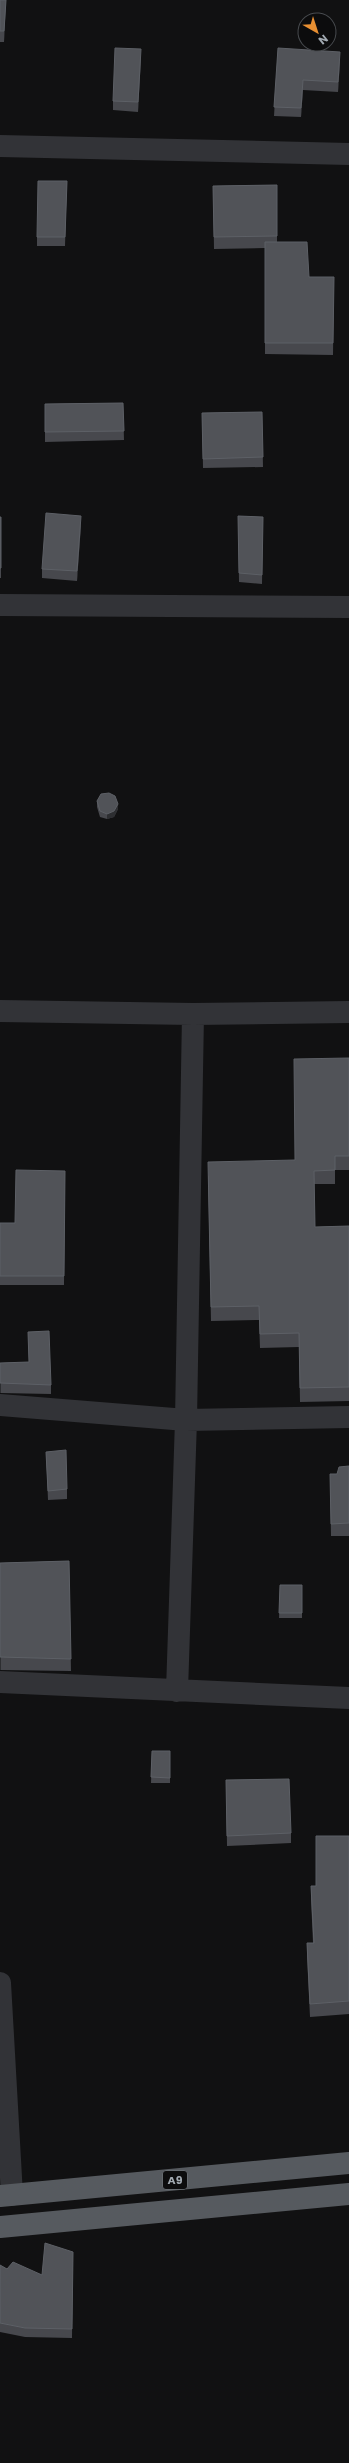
<svg xmlns="http://www.w3.org/2000/svg" width="349" height="2463" font-family="Poppins,sans-serif">
  <style>
    .lines { fill: none; stroke-linecap: round; stroke-linejoin: round }
    .minor { stroke: #323337; stroke-width: 22 }
    .trunk { stroke: #565a5f; stroke-width: 22 }
    .wall { fill: #47484d }
    .shaded-wall { fill: #2d2e31 }
    .building { fill: #515358; stroke: #5d6066 }
    .labels { text-anchor: middle; dominant-baseline: central; stroke-width: 3; stroke-linejoin: round; paint-order: stroke }
    .shield { fill: #0c0c0d; stroke: #757b80; stroke-width: 1 }
    .shield-label { font-size: 11px; font-weight: bold; fill: #a2aab2 }
  </style>
  <rect width="100%" height="100%" fill="#111112"/>
  <g class="lines">
    <path class="minor" d="M 0,146 L 349,154
      M 0,605 L 349,607
      M 0,1011 L 193,1014 L 349,1012
      M 0,1405 L 186,1420 L 349,1417
      M 0,1682 L 349,1698
      M 177,1691 L 186,1420 L 193,1014
      M 0,1983 L 12,2195"/>
    <path class="trunk" d="M 0,2196 L 349,2163
      M 0,2227 L 349,2194"/>
  </g>
  <path class="wall" d="M 0,0 L 6,0 L 4,42 L 0,42 Z
    M 278,48 L 340,62 L 338,92 L 303,90 L 301,117 L 274,116 Z
    M 141,58 L 138,112 L 113,110 L 113,101 Z
    M 67,181 L 65,246 L 37,246 L 37,237 Z
    M 277,185 L 277,242 L 309,277 L 334,277 L 333,355 L 265,354 L 265,248 L 214,249 L 213,186 Z
    M 123,403 L 124,440 L 45,442 L 45,404 Z
    M 262,412 L 263,467 L 203,468 L 202,413 Z
    M 238,516 L 263,517 L 262,584 L 239,582 Z
    M 0,517 L 1,526 L 1,578 L 0,578 Z
    M 81,525 L 77,581 L 42,578 L 42,569 Z
    M 97,801 L 118,809 L 114,817 L 107,819 L 100,817 L 97,807 Z
    M 349,1058 L 349,1170 L 335,1170 L 335,1184 L 314,1184 L 315,1227 L 349,1226 L 349,1401 L 300,1402 L 299,1347 L 260,1348 L 259,1320 L 211,1321 L 208,1176 L 295,1160 Z
    M 65,1171 L 64,1285 L 0,1285 L 0,1223 L 15,1223 Z
    M 28,1332 L 51,1385 L 51,1394 L 0,1393 L 0,1363 L 29,1362 Z
    M 46,1452 L 67,1489 L 67,1499 L 48,1500 Z
    M 349,1466 L 349,1536 L 331,1536 L 330,1474 L 337,1474 Z
    M 69,1561 L 71,1671 L 0,1670 L 0,1563 Z
    M 280,1585 L 302,1585 L 302,1618 L 279,1618 Z
    M 152,1751 L 170,1751 L 170,1783 L 151,1783 Z
    M 226,1780 L 291,1833 L 291,1843 L 227,1846 Z
    M 349,1836 L 349,2014 L 310,2017 L 307,1956 L 307,1943 L 313,1943 L 311,1899 L 311,1886 L 316,1886 Z
    M 73,2252 L 72,2338 L 25,2337 L 0,2332 L 0,2265 L 7,2269 L 42,2275 Z"/>
  <path class="shaded-wall" d="M 6,0 L 4,42 L 4,31 Z
    M 141,49 L 141,58 L 138,112 L 138,102 Z
    M 340,52 L 340,62 L 338,92 L 338,82 Z
    M 303,80 L 303,90 L 301,117 L 301,108 Z
    M 81,516 L 81,525 L 77,581 L 77,571 Z
    M 118,804 L 118,809 L 114,817 L 107,819 L 107,814 Z
    M 0,1383 L 1,1383 L 1,1393 L 0,1393 Z
    M 0,1657 L 1,1657 L 1,1670 L 0,1670 Z"/>
  <path class="building" d="M 0,0 L 6,0 L 4,31 L 0,31 Z
    M 115,48 L 141,49 L 138,102 L 113,101 Z
    M 278,48 L 340,52 L 338,82 L 303,80 L 301,108 L 274,107 Z
    M 38,181 L 67,181 L 65,237 L 37,237 Z
    M 277,185 L 277,236 L 214,237 L 213,186 Z
    M 265,242 L 307,242 L 309,277 L 334,277 L 333,343 L 265,343 Z
    M 123,403 L 124,431 L 45,432 L 45,404 Z
    M 262,412 L 263,457 L 203,459 L 202,413 Z
    M 46,513 L 81,516 L 77,571 L 42,569 Z
    M 238,516 L 263,517 L 262,575 L 239,573 Z
    M 0,517 L 1,517 L 1,568 L 0,568 Z
    M 109,793 L 115,796 L 118,804 L 114,811 L 107,814 L 100,811 L 97,801 L 101,794 Z
    M 349,1058 L 349,1156 L 335,1156 L 335,1170 L 314,1171 L 315,1227 L 349,1226 L 349,1387 L 300,1388 L 299,1333 L 260,1334 L 259,1306 L 211,1307 L 208,1162 L 295,1160 L 294,1059 Z
    M 16,1170 L 65,1171 L 64,1276 L 0,1276 L 0,1223 L 15,1223 Z
    M 49,1331 L 51,1385 L 0,1383 L 0,1363 L 29,1362 L 28,1332 Z
    M 66,1450 L 67,1489 L 48,1491 L 46,1452 Z
    M 349,1466 L 349,1523 L 331,1524 L 330,1474 L 337,1474 L 339,1467 Z
    M 69,1561 L 71,1659 L 0,1657 L 0,1563 Z
    M 280,1585 L 302,1585 L 302,1613 L 279,1613 Z
    M 152,1751 L 170,1751 L 170,1778 L 151,1777 Z
    M 289,1779 L 291,1833 L 227,1836 L 226,1780 Z
    M 316,1836 L 349,1836 L 349,2001 L 310,2004 L 307,1943 L 314,1943 L 311,1886 L 316,1886 Z
    M 45,2243 L 73,2252 L 72,2329 L 25,2328 L 0,2323 L 0,2265 L 7,2269 L 13,2262 L 42,2275 Z"/>
  <g class="labels">
    <rect class="shield" x="163" y="2171" width="24" height="18" rx="3"/>
    <g class="shield-label">
      <text x="175" y="2180">A9</text>
    </g>
  </g>
  <g transform="translate(317 32) rotate(141)"><circle r="19" fill="#0c0c0d" stroke="#484b4f"/>
  <path d="M0-3L7 15L0 10L-7 15Z" fill="#e88f32"/>
  <text y="-6" font-size="11" font-weight="bold" text-anchor="middle" fill="#a2aab2">N</text>
  </g>
</svg>
